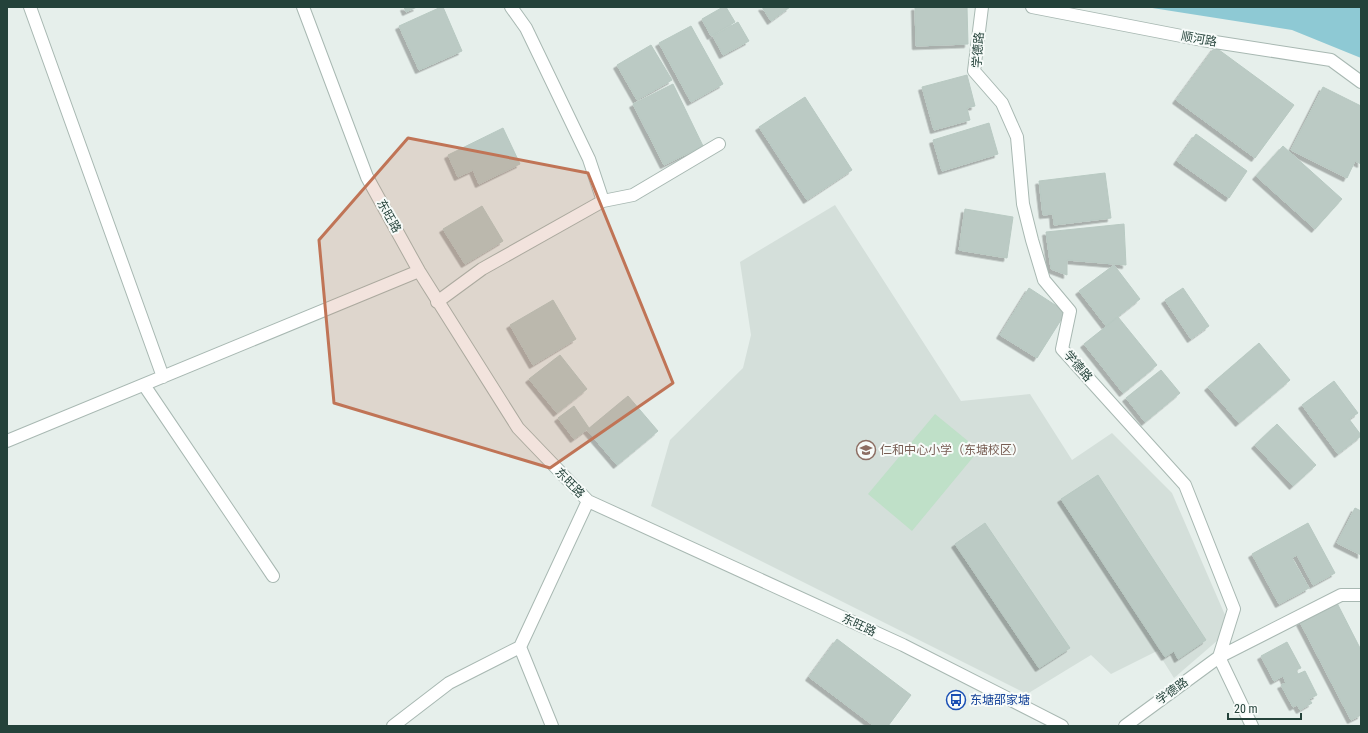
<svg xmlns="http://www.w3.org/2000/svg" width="1368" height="733" font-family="'Roboto Condensed','Noto Sans SC',sans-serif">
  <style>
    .built { fill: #d4dfda }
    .green { fill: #bfe0c8 }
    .water { fill: #8ec9d4 }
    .building { fill: #bbcac4; stroke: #b8c9c2; filter: url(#shadow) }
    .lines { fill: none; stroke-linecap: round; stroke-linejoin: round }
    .minor-casing { stroke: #a8b8b2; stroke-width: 14 }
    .minor { stroke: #fff; stroke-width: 12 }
    .marked { fill: #c07456; fill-opacity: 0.2; stroke: #c07456; stroke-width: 3; stroke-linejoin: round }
    .labels { text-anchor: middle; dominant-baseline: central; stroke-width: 4; stroke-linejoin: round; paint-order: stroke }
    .street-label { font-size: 12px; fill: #24423a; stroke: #f7fbf9 }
    .education-label { font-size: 12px; fill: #785e54; stroke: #f7fbf9; text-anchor: start }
    .transit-label { font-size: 12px; fill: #164399; stroke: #f7fbf9; text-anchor: start }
  </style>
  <defs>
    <filter id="shadow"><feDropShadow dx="-3.5" dy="3.5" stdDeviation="0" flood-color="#0004"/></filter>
  </defs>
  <rect width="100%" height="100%" fill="#e6efeb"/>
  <path class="built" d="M 835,205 L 961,401 L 1030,394 L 1072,460 L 1112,433 L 1172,493 L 1225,615 L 1218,640 L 1174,678 L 1157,651 L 1111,674 L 1091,655 L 1027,694 L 651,506 L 670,440 L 743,368 L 751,335 L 740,262 Z"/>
  <path class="green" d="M 935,414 L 979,450 L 912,531 L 868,494 Z"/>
  <path class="water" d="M 1146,7 L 1361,7 L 1361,58 L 1292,30 Z"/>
  <path class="building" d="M 404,7 L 417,7 L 406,12 Z
    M 441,7 L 443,7 L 462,51 L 419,70 L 399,26 Z
    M 723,7 L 726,7 L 735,22 L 711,36 L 702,19 Z
    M 762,7 L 790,7 L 771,21 Z
    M 915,7 L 967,7 L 968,44 L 916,46 Z
    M 738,22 L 749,41 L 723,55 L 713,36 Z
    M 691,26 L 723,84 L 691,102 L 659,43 Z
    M 651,45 L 672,80 L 637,100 L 617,65 Z
    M 1215,47 L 1294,105 L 1255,158 L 1176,100 Z
    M 967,75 L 975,106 L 967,108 L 970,120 L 934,130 L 922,87 Z
    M 673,84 L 703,146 L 664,165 L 633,104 Z
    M 1323,87 L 1361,106 L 1361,164 L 1355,161 L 1347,178 L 1291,150 Z
    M 805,97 L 852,170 L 807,200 L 759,127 Z
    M 989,123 L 998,154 L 942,171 L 933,140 Z
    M 503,128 L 520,164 L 479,184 L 473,170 L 458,177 L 448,155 Z
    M 1196,134 L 1247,171 L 1229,198 L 1177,161 Z
    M 1283,146 L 1342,199 L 1315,229 L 1256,176 Z
    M 1105,173 L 1111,218 L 1054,225 L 1053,214 L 1043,215 L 1039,181 Z
    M 482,206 L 503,241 L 465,264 L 443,229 Z
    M 965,209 L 1013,217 L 1007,258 L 959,250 Z
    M 1124,224 L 1126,265 L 1067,260 L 1067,275 L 1051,269 L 1046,232 Z
    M 1114,265 L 1140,299 L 1106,326 L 1079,291 Z
    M 1029,288 L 1066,312 L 1037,358 L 1000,335 Z
    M 1183,288 L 1209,326 L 1191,339 L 1165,300 Z
    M 553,300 L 576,339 L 533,365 L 510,325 Z
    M 1118,317 L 1157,365 L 1123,393 L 1084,344 Z
    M 1259,343 L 1290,380 L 1239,423 L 1208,387 Z
    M 560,355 L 587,389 L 557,413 L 529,379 Z
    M 1161,370 L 1180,393 L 1145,422 L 1126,398 Z
    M 1334,381 L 1358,413 L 1349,419 L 1361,435 L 1361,436 L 1338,454 L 1302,405 Z
    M 628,396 L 658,431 L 617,465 L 587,430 Z
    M 574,406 L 589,428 L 574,439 L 558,418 Z
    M 1277,424 L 1316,465 L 1293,486 L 1255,445 Z
    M 1098,475 L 1206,640 L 1178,659 L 1174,651 L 1165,657 L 1061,499 Z
    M 1355,508 L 1361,511 L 1361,555 L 1337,543 Z
    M 985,523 L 1070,648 L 1039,668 L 955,544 Z
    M 1308,523 L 1335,573 L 1313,585 L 1297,555 L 1292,558 L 1309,588 L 1279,604 L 1252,554 Z
    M 1337,603 L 1361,650 L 1361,715 L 1351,720 L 1300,622 Z
    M 837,639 L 911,695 L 888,726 L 874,726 L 809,677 Z
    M 1287,642 L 1301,668 L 1296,670 L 1298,674 L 1305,671 L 1317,695 L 1309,699 L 1312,703 L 1300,710 L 1297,705 L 1293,707 L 1281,685 L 1286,683 L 1283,676 L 1274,681 L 1261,656 Z"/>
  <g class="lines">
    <g class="minor-casing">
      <path id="minor" d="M 30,7 L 163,377
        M 303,7 L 367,177 L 419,271 L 518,428 L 588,501 L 903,645 L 1062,726
        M 511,7 L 526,28 L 589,159 L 603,201
        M 982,7 L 974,71 L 1002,103 L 1017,137 L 1023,204 L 1032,240 L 1044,280 L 1070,311 L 1062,349 L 1185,485 L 1234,609 L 1219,657 L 1125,726
        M 1032,7 L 1202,40 L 1331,60 L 1361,82
        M 437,302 L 482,269 L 603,201 L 633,195 L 719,144
        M 144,385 L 273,576
        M 7,441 L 419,271
        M 520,647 L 552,726
        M 393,726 L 449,683 L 520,647 L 588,501
        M 1252,726 L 1219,657 L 1341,595 L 1361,595"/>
    </g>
    <use href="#minor" class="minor"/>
  </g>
  <path class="marked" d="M 408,138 L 588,173 L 673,383 L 550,468 L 334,403 L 319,240 Z"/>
  <defs>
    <g id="school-ring" transform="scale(1)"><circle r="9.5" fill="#f7fbf9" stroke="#8d6e63" stroke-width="1.5"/><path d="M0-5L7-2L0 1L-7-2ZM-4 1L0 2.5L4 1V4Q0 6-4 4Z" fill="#8d6e63"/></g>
    <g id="bus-ring" transform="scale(1)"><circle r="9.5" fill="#f7fbf9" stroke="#1a4fb4" stroke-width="1.5"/><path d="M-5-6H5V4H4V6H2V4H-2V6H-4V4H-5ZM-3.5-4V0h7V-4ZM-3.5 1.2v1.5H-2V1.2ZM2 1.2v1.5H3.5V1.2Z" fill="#1a4fb4"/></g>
  </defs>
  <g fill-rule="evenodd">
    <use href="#school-ring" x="866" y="450"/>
    <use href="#bus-ring" x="956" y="700"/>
  </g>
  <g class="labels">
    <g class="street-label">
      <text transform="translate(1199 39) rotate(10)">顺河路</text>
      <text transform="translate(978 50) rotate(-86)">学德路</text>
      <text transform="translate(389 216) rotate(61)">东旺路</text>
      <text transform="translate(1078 366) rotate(49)">学德路</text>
      <text transform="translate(570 483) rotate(46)">东旺路</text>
      <text transform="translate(859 625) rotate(25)">东旺路</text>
      <text transform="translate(1172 691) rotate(-36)">学德路</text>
    </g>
    <g class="education-label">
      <text x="880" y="450">仁和中心小学（东塘校区）</text>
    </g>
    <g class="transit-label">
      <text x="970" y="700">东塘邵家塘</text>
    </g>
  </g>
  <rect width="1368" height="733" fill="none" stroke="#24423a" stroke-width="16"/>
  <path d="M1228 713v6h73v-6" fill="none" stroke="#24423a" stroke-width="2"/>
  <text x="1234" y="713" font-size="12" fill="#24423a" stroke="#f7fbf9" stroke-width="3" paint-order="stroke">20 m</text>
</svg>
